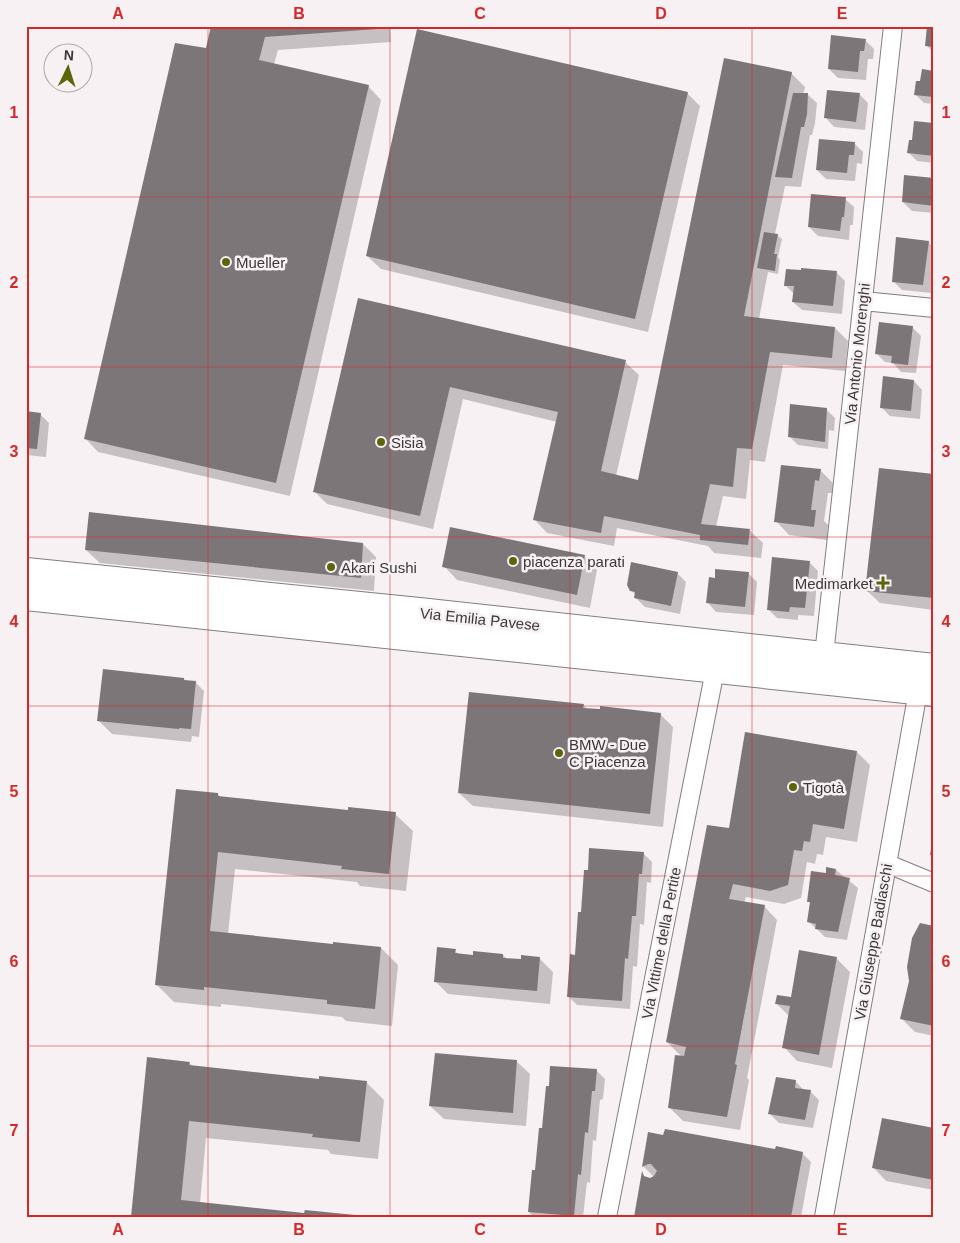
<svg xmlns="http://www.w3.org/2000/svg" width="960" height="1243" font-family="Arial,sans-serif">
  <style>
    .shadow { fill: #0003 }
    .building { fill: #7c7678 }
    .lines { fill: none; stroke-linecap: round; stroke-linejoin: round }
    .street-casing { stroke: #847d80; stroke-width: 20 }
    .primary-casing { stroke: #847d80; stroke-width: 30 }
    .street { stroke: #fff; stroke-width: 18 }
    .primary { stroke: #fff; stroke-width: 28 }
    .grid { fill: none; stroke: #d62828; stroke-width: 1; stroke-opacity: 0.55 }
    .poi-dot { fill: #59660a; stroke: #f8f1f3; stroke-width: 2 }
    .labels { text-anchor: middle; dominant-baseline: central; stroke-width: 5; stroke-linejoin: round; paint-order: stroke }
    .poi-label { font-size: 15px; fill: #3b3839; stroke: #f8f1f3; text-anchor: start }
    .street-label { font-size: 15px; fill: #3b3839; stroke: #f8f1f3 }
    .neatline { fill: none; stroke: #d62828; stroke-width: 2 }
    .grid-label { font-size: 16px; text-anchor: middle; font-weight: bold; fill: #d62828 }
  </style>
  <rect width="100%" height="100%" fill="#f8f1f3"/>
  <path class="shadow" d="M 212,26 L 390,26 L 391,42 L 278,50 L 274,64 L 368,86 L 381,100 L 290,496 L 98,452 L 85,438 L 207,49 Z
    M 934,26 L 934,53 L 926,45 Z
    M 865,40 L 874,49 L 873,59 L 868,59 L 866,80 L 838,78 L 829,69 Z
    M 934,72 L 934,104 L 924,103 L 915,94 L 921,83 Z
    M 791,73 L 805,87 L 803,94 L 808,95 L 817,103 L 815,123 L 812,135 L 810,135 L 801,187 L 785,186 L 775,234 L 782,239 L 778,257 L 780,260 L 778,274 L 768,272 L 759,319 L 835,328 L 848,341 L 845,371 L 783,365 L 765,462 L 750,460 L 746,499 L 723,496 L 716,527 L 749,530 L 763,543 L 761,558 L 714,553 L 708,546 L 617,528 L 614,546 L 547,533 L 534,519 L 557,422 L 463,399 L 433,529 L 327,504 L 314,491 L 359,299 L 625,362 L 639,375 L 616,476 L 639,481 Z
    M 687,93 L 700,106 L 648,332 L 381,269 L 367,256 Z
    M 860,95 L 868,103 L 865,130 L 834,127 L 826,118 Z
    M 934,125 L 934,163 L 917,161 L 909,153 L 913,141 Z
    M 854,143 L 863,152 L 862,164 L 857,163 L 855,181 L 826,179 L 817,170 Z
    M 934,179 L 934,213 L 912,211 L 903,202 Z
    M 845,199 L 854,207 L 853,225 L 850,225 L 849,240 L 818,236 L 809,227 Z
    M 928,242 L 934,248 L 934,277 L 932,293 L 902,290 L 893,281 Z
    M 836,272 L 845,281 L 842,314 L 802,310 L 793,302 L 794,294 L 785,285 Z
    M 912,327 L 921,336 L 916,373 L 901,372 L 893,363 L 885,362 L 876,353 Z
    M 914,381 L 922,390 L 920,419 L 890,416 L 881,407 Z
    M 826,409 L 835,418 L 834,431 L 829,430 L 828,449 L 798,445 L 789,436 Z
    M 26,412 L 40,414 L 49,423 L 46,457 L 26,455 Z
    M 820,470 L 833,483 L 832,493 L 828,493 L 824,521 L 828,525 L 827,540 L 789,535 L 776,521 Z
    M 934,476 L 934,610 L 880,603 L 866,590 Z
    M 363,544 L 376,557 L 374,591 L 100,563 L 86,550 Z
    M 584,556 L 597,570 L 590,608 L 457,580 L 444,566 Z
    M 809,562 L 818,571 L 814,616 L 798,615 L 798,620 L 777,618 L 768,609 Z
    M 677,573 L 686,582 L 680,614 L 645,607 L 636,598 L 636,595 L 631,590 Z
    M 748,573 L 757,582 L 754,615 L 716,612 L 708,603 L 716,580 Z
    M 184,679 L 186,681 L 195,682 L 204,691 L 199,737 L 192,736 L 191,742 L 112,734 L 98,720 Z
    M 583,705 L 587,709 L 660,714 L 673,727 L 663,827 L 473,806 L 459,793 Z
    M 857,752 L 870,765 L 857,842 L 826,837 L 823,855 L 817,854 L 815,864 L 807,862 L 801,898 L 784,904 L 746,897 L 744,903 L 764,906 L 777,920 L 747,1078 L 749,1080 L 740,1130 L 683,1121 L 670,1108 L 682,1057 L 667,1042 L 730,830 Z
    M 218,794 L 221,798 L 349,811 L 395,814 L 413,831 L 406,891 L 360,886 L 357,882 L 235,869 L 228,934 L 334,945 L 381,948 L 398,965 L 392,1026 L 346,1021 L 342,1017 L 221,1004 L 221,1007 L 174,1002 L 157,985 Z
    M 643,853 L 652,862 L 651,883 L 647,882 L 644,925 L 640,924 L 637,967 L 633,966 L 630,1009 L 577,1005 L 568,996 L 582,914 Z
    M 836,870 L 858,888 L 847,940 L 825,937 L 808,921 L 811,904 L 808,901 L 827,874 Z
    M 934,927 L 934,1036 L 915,1032 L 902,1019 Z
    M 455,951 L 459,955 L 474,956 L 503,955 L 507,959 L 522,961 L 539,958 L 553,972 L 550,1004 L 448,994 L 435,981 Z
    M 836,958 L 850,972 L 832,1068 L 797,1061 L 784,1047 L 789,1016 L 776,1003 L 792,998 Z
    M 516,1061 L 530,1074 L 526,1126 L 444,1119 L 430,1106 Z
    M 189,1063 L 193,1066 L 320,1080 L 366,1082 L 384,1100 L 378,1159 L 331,1154 L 328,1150 L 206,1138 L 200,1203 L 305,1214 L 352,1216 L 132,1217 Z
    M 596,1070 L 605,1079 L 603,1099 L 600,1100 L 596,1141 L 593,1140 L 590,1183 L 587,1182 L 583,1217 L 534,1217 L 529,1212 L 543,1130 Z
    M 795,1081 L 805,1091 L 810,1091 L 819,1100 L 813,1128 L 779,1123 L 770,1114 Z
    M 934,1129 L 934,1190 L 886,1181 L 873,1167 Z
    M 649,1134 L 802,1153 L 811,1162 L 801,1217 L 635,1217 L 646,1178 L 650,1180 L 655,1178 L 644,1167 Z"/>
  <path class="building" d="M 211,26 L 378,26 L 378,29 L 265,37 L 259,60 L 369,85 L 276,483 L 84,439 L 175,43 L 206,48 Z
    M 927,26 L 934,26 L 934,47 L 925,46 Z
    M 417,29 L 688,92 L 635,319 L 366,256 Z
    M 831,35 L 866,39 L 864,51 L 860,51 L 858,72 L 828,69 Z
    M 724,58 L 792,72 L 744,316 L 835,327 L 832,358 L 770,352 L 752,449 L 737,448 L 733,487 L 710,484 L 701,524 L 750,529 L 748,545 L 700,540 L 700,535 L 604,516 L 601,533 L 533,520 L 558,412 L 450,387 L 420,516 L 313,492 L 358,298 L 626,360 L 601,471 L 638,480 Z
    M 922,69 L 934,71 L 934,97 L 914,95 L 916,81 L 920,81 Z
    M 827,90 L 860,93 L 856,122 L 824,118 Z
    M 793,93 L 808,93 L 807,114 L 804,127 L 801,127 L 792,178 L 775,177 Z
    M 914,121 L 934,123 L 934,156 L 907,153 L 909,140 L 912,140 Z
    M 819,139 L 855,142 L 854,155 L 849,155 L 847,173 L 816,170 Z
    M 904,175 L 934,178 L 934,206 L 902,202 Z
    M 811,194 L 846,197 L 844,217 L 842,217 L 840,231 L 808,227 Z
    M 764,232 L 778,234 L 774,254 L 777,254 L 775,271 L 757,268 Z
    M 896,237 L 929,241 L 923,285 L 892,282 Z
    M 801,268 L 837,271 L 833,306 L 792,302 L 794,286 L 784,286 L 786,269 L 801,270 Z
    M 879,322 L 913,326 L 908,365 L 891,363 L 892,356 L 875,354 Z
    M 883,376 L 914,380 L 911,411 L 880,408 Z
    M 790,404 L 827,408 L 825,442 L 788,437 Z
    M 26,411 L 41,413 L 37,449 L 26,448 Z
    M 781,465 L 821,469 L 819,481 L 815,480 L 811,510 L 816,510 L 814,527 L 774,522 Z
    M 879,468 L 934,474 L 934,598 L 865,591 Z
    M 89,512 L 363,543 L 361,578 L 85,550 Z
    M 450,527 L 585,555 L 577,595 L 442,567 Z
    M 772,557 L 810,561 L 805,608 L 790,607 L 789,612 L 767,610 Z
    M 631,562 L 678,572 L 671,606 L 634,598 L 635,592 L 630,591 L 627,585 Z
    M 715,569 L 749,572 L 745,607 L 706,603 L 709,577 L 715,578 Z
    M 103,669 L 184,678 L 184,680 L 196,681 L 191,729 L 179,728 L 179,729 L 97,721 Z
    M 469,692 L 584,704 L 583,708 L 600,709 L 600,706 L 661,713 L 650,814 L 458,793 Z
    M 745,732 L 857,751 L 844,829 L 813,824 L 810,842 L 804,841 L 802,851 L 794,850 L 788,885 L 770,891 L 733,884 L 729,899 L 765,905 L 735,1064 L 737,1065 L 727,1117 L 668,1108 L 675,1055 L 684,1056 L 686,1047 L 666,1042 L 707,825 L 729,828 Z
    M 176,789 L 218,793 L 218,796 L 348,810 L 348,807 L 396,812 L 389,874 L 341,869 L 342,866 L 218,852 L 210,931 L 333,944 L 333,942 L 381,947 L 375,1009 L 327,1004 L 327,1000 L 204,987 L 204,990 L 155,985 Z
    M 933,838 L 934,839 L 934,857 L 930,855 Z
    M 589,848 L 644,852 L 642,874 L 639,874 L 636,916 L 632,916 L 628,959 L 625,958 L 622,1001 L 567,997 L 570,954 L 575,955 L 578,912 L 581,912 L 584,870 L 588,870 Z
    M 826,867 L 836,869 L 835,875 L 850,878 L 838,932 L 815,929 L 816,924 L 807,922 L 810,902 L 807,902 L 811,871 L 826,873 Z
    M 920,923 L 934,926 L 934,1026 L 900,1019 L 909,981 L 907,967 L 912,938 Z
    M 437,947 L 456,949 L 455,953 L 473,955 L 473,951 L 503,954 L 503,958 L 521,959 L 521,955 L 540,957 L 537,991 L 434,982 Z
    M 799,950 L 837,957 L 819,1055 L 782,1048 L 790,1006 L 775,1004 L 777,995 L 791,997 Z
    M 435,1053 L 517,1060 L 513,1113 L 429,1106 Z
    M 147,1057 L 190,1062 L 189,1065 L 319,1079 L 319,1076 L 367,1081 L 360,1142 L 312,1137 L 313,1134 L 189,1121 L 181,1200 L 304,1213 L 305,1210 L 355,1215 L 355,1217 L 131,1217 Z
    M 550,1066 L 597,1069 L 595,1091 L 592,1091 L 588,1133 L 585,1132 L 581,1175 L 578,1174 L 574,1216 L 528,1212 L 532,1170 L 535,1170 L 539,1128 L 542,1128 L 546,1086 L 549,1086 Z
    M 776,1077 L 796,1080 L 795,1088 L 811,1090 L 805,1120 L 768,1114 Z
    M 882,1118 L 934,1128 L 934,1180 L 872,1168 Z
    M 665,1129 L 775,1149 L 776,1146 L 803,1152 L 791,1217 L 634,1217 L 642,1171 L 644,1176 L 650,1178 L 654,1176 L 657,1171 L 651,1164 L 648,1164 L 642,1167 L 648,1132 L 663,1135 Z"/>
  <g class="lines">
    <g class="street-casing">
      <path id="street" d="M 863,301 L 934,308
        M 823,664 L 893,26
        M 888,864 L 934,883
        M 607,1217 L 715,670
        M 824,1217 L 920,680"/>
    </g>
    <g class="primary-casing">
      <path id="primary" d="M 26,572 L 419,612 L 934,668
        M 26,596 L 934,692"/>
    </g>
    <use href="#street" class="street"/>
    <use href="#primary" class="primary"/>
  </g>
  <path class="grid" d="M 208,26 L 208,1217M 390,26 L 390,1217M 570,26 L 570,1217M 752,26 L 752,1217M 26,197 L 934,197M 26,367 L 934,367M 26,537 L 934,537M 26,706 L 934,706M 26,876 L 934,876M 26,1046 L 934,1046"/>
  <g class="poi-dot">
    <circle cx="226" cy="262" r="5"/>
    <circle cx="381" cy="442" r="5"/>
    <circle cx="513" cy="561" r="5"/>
    <circle cx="331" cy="567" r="5"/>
    <path d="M880.5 575.5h5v5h5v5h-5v5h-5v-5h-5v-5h5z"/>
    <circle cx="559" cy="753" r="5"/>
    <circle cx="793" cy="787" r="5"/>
  </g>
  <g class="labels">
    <g class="poi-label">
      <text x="236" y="262">Mueller</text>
      <text x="391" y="442">Sisia</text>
      <text x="523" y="561">piacenza parati</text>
      <text x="341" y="567">Akari Sushi</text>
      <text x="873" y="583" text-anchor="end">Medimarket</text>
      <text x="569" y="744">BMW - Due<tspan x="569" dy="17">C Piacenza</tspan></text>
      <text x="803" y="787">Tigotà</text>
    </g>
    <g class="street-label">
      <text transform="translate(857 354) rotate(-84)">Via Antonio Morenghi</text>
      <text transform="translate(480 619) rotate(6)">Via Emilia Pavese</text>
      <text transform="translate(873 942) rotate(-80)">Via Giuseppe Badiaschi</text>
      <text transform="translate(661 943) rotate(-79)">Via Vittime della Pertite</text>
    </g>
  </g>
  <rect width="960" height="1243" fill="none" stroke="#f8f1f3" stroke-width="55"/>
  <g transform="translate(68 68) rotate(4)"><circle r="24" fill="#f8f1f3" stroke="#aca7a9"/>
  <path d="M0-4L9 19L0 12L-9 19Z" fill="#59660a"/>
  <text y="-8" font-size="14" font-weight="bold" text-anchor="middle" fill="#3b3839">N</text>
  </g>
  <rect x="28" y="28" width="904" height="1188" class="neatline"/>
  <g class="grid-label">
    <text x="118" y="19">A</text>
    <text x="299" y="19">B</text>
    <text x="480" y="19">C</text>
    <text x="661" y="19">D</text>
    <text x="842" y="19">E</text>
    <text x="14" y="118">1</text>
    <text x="946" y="118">1</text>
    <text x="14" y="288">2</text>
    <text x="946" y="288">2</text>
    <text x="14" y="457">3</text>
    <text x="946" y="457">3</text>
    <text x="14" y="627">4</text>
    <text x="946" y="627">4</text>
    <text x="14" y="797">5</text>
    <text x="946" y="797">5</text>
    <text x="14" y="967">6</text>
    <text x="946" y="967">6</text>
    <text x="14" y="1136">7</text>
    <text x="946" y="1136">7</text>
    <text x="118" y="1235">A</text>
    <text x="299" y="1235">B</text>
    <text x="480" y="1235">C</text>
    <text x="661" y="1235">D</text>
    <text x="842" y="1235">E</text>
  </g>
</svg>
